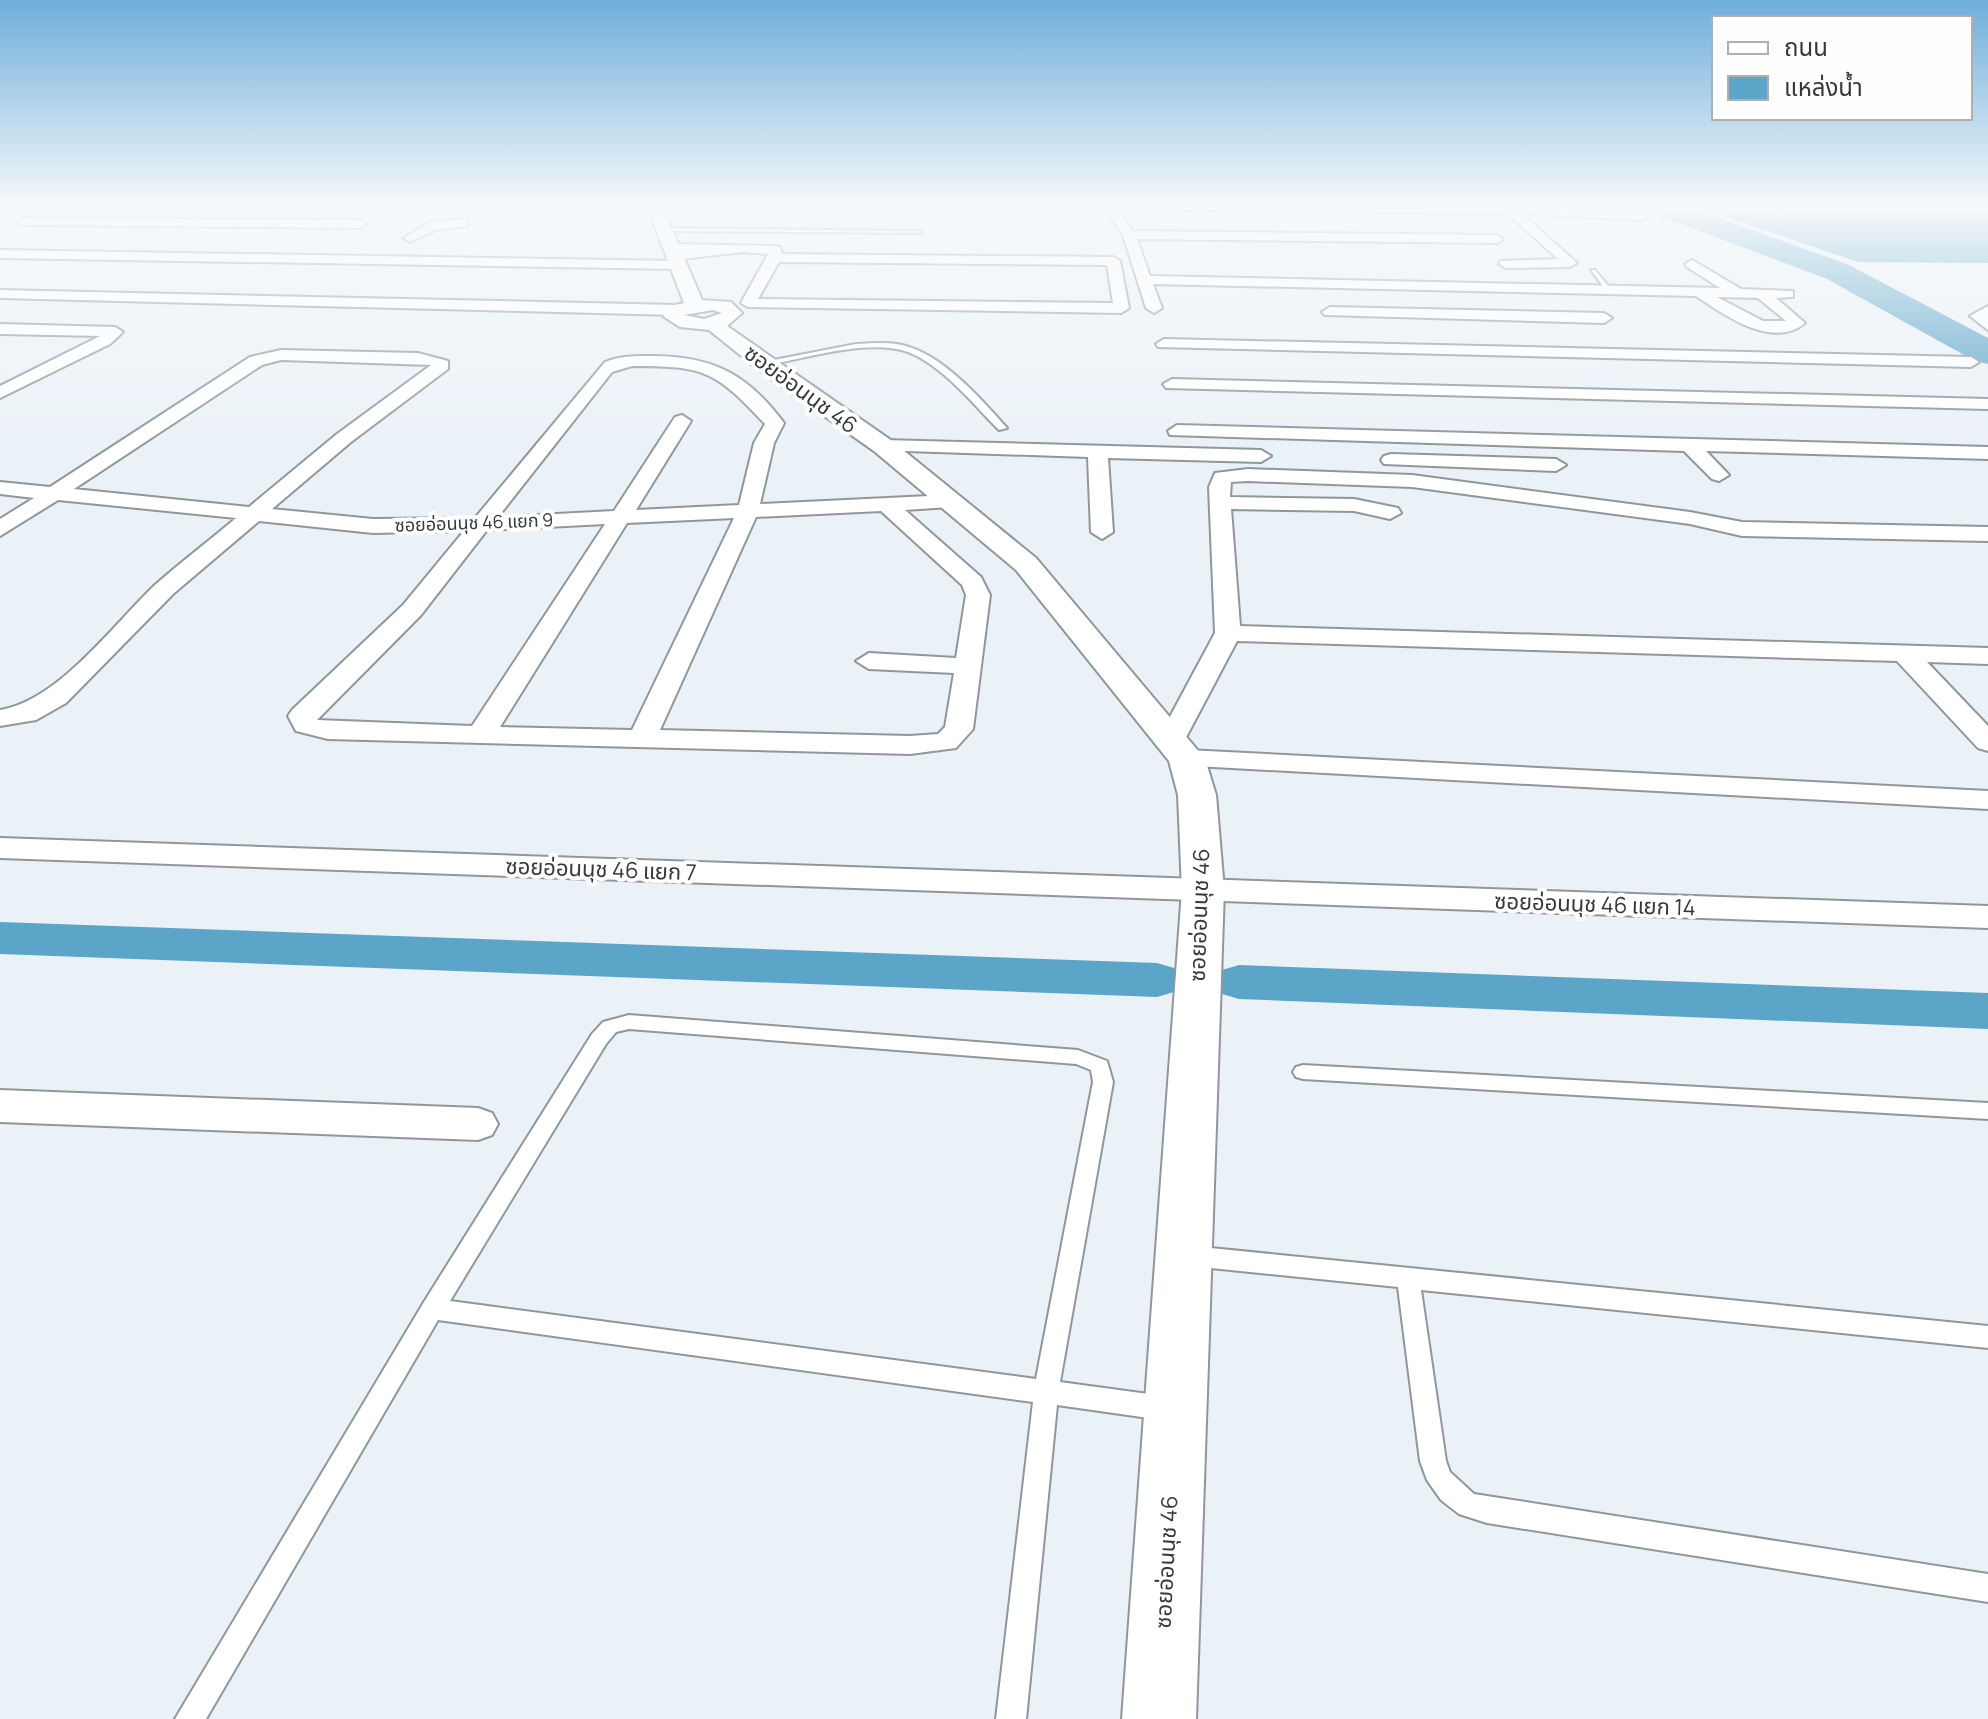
<svg xmlns="http://www.w3.org/2000/svg" width="1988" height="1719" font-family="Manrope,'Noto Sans Thai',sans-serif">
  <style>
    .water { fill: #5ba5c8 }
    .lines { fill: none; stroke-linecap: round; stroke-linejoin: round }
    .canal { fill: #5ba5c8; fill-rule: evenodd }
    .river { fill: #5ba5c8; fill-rule: evenodd }
    .service-casing { stroke: #90979b; stroke-width: 4 }
    .minor-casing { stroke: #90979b; stroke-width: 4 }
    .tertiary-casing { stroke: #90979b; stroke-width: 4 }
    .service { fill: #fff; fill-rule: evenodd }
    .minor { fill: #fff; fill-rule: evenodd }
    .tertiary { fill: #fff; fill-rule: evenodd }
    .labels { text-anchor: middle; dominant-baseline: central; stroke-width: 8; stroke-linejoin: round; paint-order: stroke }
    .far-street-label { font-size: 18px; fill: #36393b; stroke: #fefefe }
    .street-label { font-size: 22px; fill: #36393b; stroke: #fefefe }
  </style>
  <rect width="100%" height="100%" fill="#ebf2f7"/>
  <path class="water" d="M 1693,206 L 1988,206 L 1988,263 L 1858,262 Z"/>
  <g class="lines">
    <path class="canal" d="M 0,922 L 1157,963 L 1174,968 L 1180,980 L 1174,992 L 1157,997 L 0,954 Z
      M 1239,965 L 1988,993 L 1988,1029 L 1239,999 L 1222,994 L 1216,982 L 1222,970 Z"/>
    <path class="river" d="M 1645,206 L 1686,206 L 1849,265 L 1988,338 L 1988,364 L 1975,361 L 1827,279 L 1649,212 Z"/>
    <g class="service-casing">
      <path id="service" d="M 661,228 L 919,231 L 922,233 L 663,231 Z
        M 1591,270 L 1595,270 L 1614,293 L 1608,293 Z
        M 856,344 C 875,343 894,341 912,348 C 948,361 982,400 1007,428 L 999,430 C 973,404 948,372 915,355 C 876,335 805,359 762,366 L 758,363 Z
        M 629,1015 L 1078,1050 L 1107,1061 L 1113,1082 L 1060,1382 L 1163,1396 L 1172,1400 L 1175,1408 L 1172,1416 L 1163,1420 L 1057,1405 L 1026,1719 L 996,1719 L 1033,1402 L 438,1320 L 206,1719 L 175,1719 L 424,1302 L 592,1034 L 603,1022 ZM 629,1029 L 1076,1064 L 1091,1070 L 1093,1082 L 1036,1379 L 450,1301 L 606,1044 L 616,1032 Z
        M 1303,1065 L 1988,1103 L 1988,1119 L 1303,1079 L 1296,1077 L 1293,1072 L 1296,1067 Z
        M 1191,1246 L 1988,1326 L 1988,1348 L 1421,1290 L 1446,1461 L 1450,1472 L 1474,1494 L 1988,1574 L 1988,1602 L 1487,1523 L 1459,1514 L 1441,1500 L 1427,1480 L 1420,1461 L 1398,1287 L 1191,1266 L 1183,1263 L 1180,1256 L 1183,1249 Z"/>
    </g>
    <g class="minor-casing">
      <path id="minor" d="M 381,206 L 659,206 L 660,207 L 654,211 L 386,212 Z
        M 1103,206 L 1115,206 L 1133,231 L 1497,235 L 1503,239 L 1497,243 L 1137,239 L 1150,276 L 1720,288 L 1687,267 L 1685,264 L 1692,260 L 1741,289 L 1793,291 L 1793,297 L 1776,298 L 1805,323 C 1773,350 1724,315 1696,296 L 1153,284 L 1162,308 L 1154,313 L 1146,308 L 1123,235 ZM 1717,297 L 1758,298 L 1786,321 L 1763,321 Z
        M 1180,206 L 1510,206 L 1642,212 L 1648,216 L 1642,220 L 1522,214 L 1577,263 L 1570,267 L 1506,268 L 1499,264 L 1501,261 L 1558,259 L 1508,214 L 1186,210 Z
        M 24,218 L 360,220 L 366,224 L 360,228 L 20,225 L 18,222 Z
        M 463,219 L 467,220 L 467,226 L 438,229 L 410,242 L 404,238 L 431,222 Z
        M 671,244 L 775,246 L 780,247 L 782,254 L 1113,257 L 1120,261 L 1129,308 L 1121,313 L 748,307 L 741,303 L 768,254 L 743,252 L 674,260 L 667,256 L 674,252 L 664,248 ZM 779,262 L 1107,265 L 1113,303 L 758,299 Z
        M 0,250 L 678,261 L 685,265 L 678,269 L 0,258 Z
        M 0,290 L 677,305 L 685,310 L 677,315 L 0,298 Z
        M 1988,306 L 1988,330 L 1970,316 Z
        M 1330,307 L 1604,313 L 1612,318 L 1604,323 L 1325,315 L 1322,312 Z
        M 0,324 L 115,327 L 123,332 L 110,344 L 0,398 L 0,386 L 100,336 L 0,334 Z
        M 1164,339 L 1971,357 L 1979,362 L 1971,367 L 1158,347 L 1156,344 Z
        M 281,350 L 418,353 L 448,361 L 448,369 L 351,442 L 272,509 L 373,519 L 475,518 L 605,362 C 622,355 638,356 655,356 C 715,357 748,375 784,423 L 774,443 L 760,504 L 950,495 L 960,501 L 950,507 L 905,510 L 981,577 L 990,595 L 973,729 L 956,748 L 910,754 L 328,739 L 296,731 L 288,716 L 292,710 L 403,605 L 464,531 L 373,533 L 259,521 L 173,594 L 66,703 L 36,720 L 0,726 L 0,710 C 58,701 113,625 155,585 C 181,562 209,541 236,518 L 58,500 L 0,536 L 0,519 L 34,498 L 0,494 L 0,482 L 50,487 L 250,357 ZM 281,360 L 431,365 L 337,434 L 249,507 L 74,489 L 262,365 ZM 632,366 C 706,366 715,371 765,424 L 754,443 L 739,505 L 636,510 L 691,421 L 682,415 L 675,417 L 614,511 L 498,517 L 612,372 ZM 881,511 L 962,585 L 966,595 L 956,658 L 869,653 L 856,661 L 869,669 L 954,673 L 945,727 L 938,734 L 910,736 L 660,730 L 756,517 ZM 734,518 L 632,730 L 500,727 L 627,523 ZM 605,524 L 472,726 L 317,720 L 421,615 L 487,530 Z
        M 1172,379 L 1988,399 L 1988,409 L 1166,388 L 1163,384 Z
        M 1177,425 L 1988,447 L 1988,459 L 1706,451 L 1729,475 L 1719,481 L 1712,479 L 1684,451 L 1170,435 L 1168,431 Z
        M 883,440 L 1261,450 L 1271,456 L 1261,462 L 1108,458 L 1113,532 L 1102,539 L 1091,532 L 1088,457 L 876,450 L 873,446 L 876,442 Z
        M 1391,454 L 1556,459 L 1566,465 L 1556,471 L 1384,464 L 1381,460 L 1384,456 Z
        M 1248,469 L 1412,475 L 1690,512 L 1742,522 L 1988,527 L 1988,541 L 1742,536 L 1690,524 L 1412,487 L 1248,481 L 1231,482 L 1230,497 L 1354,499 L 1398,508 L 1401,513 L 1390,519 L 1354,511 L 1231,509 L 1240,626 L 1988,648 L 1988,664 L 1927,662 L 1988,726 L 1988,751 L 1978,748 L 1897,661 L 1237,641 L 1182,745 L 1162,745 L 1158,739 L 1215,633 L 1209,487 L 1215,473 Z
        M 1187,750 L 1988,791 L 1988,809 L 1177,765 L 1173,759 L 1177,753 Z
        M 0,838 L 1988,906 L 1988,928 L 0,858 Z
        M 0,1090 L 478,1108 L 492,1113 L 498,1124 L 492,1135 L 478,1140 L 0,1122 Z"/>
    </g>
    <g class="tertiary-casing">
      <path id="tertiary" d="M 647,206 L 662,206 L 702,300 L 731,302 L 742,313 L 727,326 L 892,441 L 1036,558 L 1205,759 L 1216,795 L 1224,890 L 1196,1719 L 1122,1719 L 1182,890 L 1178,795 L 1169,761 L 1016,570 L 874,451 L 755,367 L 709,330 L 680,327 L 663,316 L 670,306 L 684,303 ZM 713,310 L 722,313 L 704,319 L 684,315 Z"/>
    </g>
    <use href="#service" class="service"/>
    <use href="#minor" class="minor"/>
    <use href="#tertiary" class="tertiary"/>
  </g>
  <linearGradient id="sky" x2="0" y2="1"><stop stop-color="#6faedb"/><stop offset="0.46" stop-color="#f6f9fb"/><stop offset="1" stop-color="#f6f9fb" stop-opacity="0"/></linearGradient>
  <rect width="1988" height="447" fill="url(#sky)"/>
  <g class="labels">
    <g class="far-street-label">
      <text transform="translate(474 522) rotate(-2)">ซอยอ่อนนุช 46 แยก 9</text>
    </g>
    <g class="street-label">
      <text transform="translate(801 389) rotate(36)">ซอยอ่อนนุช 46</text>
      <text transform="translate(601 869) rotate(2)">ซอยอ่อนนุช 46 แยก 7</text>
      <text transform="translate(1595 904) rotate(2)">ซอยอ่อนนุช 46 แยก 14</text>
      <text transform="translate(1199 915) rotate(-88)">ซอยอ่อนนุช 46</text>
      <text transform="translate(1166 1562) rotate(-87)">ซอยอ่อนนุช 46</text>
    </g>
  </g>
  <rect x="1712" y="16" width="260" height="104" fill="#fefefe" stroke="#aeafb0" stroke-width="2"/>
  <rect x="1728" y="42" width="40" height="12" fill="#ffffff" stroke="#aeafb0" stroke-width="2"/>
  <text x="1784" y="56" font-size="24" fill="#36393b">ถนน</text>
  <rect x="1728" y="76" width="40" height="24" fill="#5ba5c8" stroke="#aeafb0" stroke-width="2"/>
  <text x="1784" y="96" font-size="24" fill="#36393b">แหล่งน้ำ</text>
</svg>
